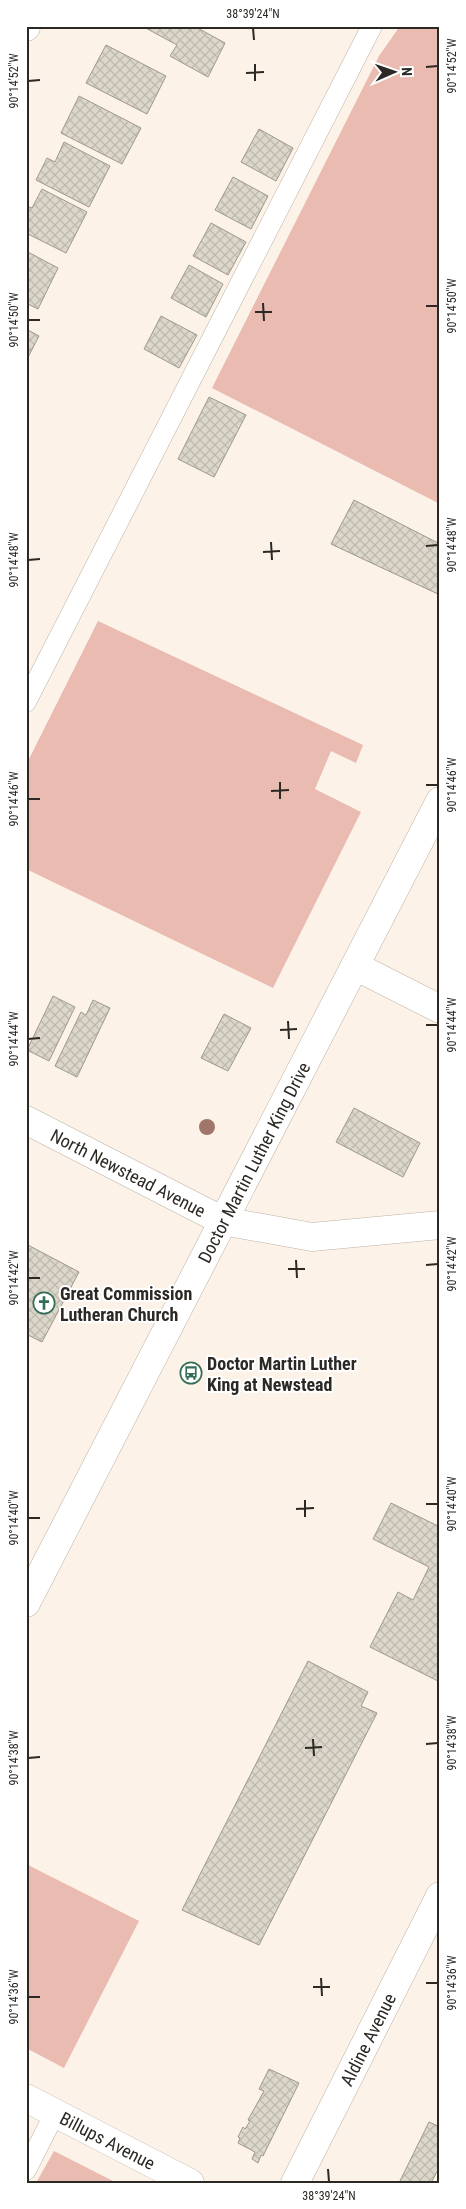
<svg xmlns="http://www.w3.org/2000/svg" width="466" height="2209" font-family="'Roboto Condensed',sans-serif">
  <style>
    .green { fill: #e9bbb1 }
    .building { fill: url(#building-cross-hatch); stroke: #9d998c }
    .lines { fill: none; stroke-linecap: round; stroke-linejoin: round }
    .lane-casing { stroke: #bcb3a8; stroke-width: 21 }
    .street-casing { stroke: #bcb3a8; stroke-width: 29 }
    .secondary-casing { stroke: #bcb3a8; stroke-width: 29 }
    .lane { stroke: #fff; stroke-width: 20 }
    .street { stroke: #fff; stroke-width: 28 }
    .secondary { stroke: #fff; stroke-width: 28 }
    .tree { fill: #a0766a }
    .ticks { fill: none; stroke: #2c2824; stroke-width: 2 }
    .labels { text-anchor: middle; dominant-baseline: central; stroke-width: 4; stroke-linejoin: round; paint-order: stroke }
    .street-label { font-size: 18px; fill: #2c2824; stroke: #fff }
    .poi-label { font-size: 18px; font-weight: bold; fill: #2c2824; stroke: #fff; text-anchor: start }
    .neatline { fill: none; stroke: #2c2824; stroke-width: 2 }
    .ticks-label { font-size: 12px; text-anchor: middle; fill: #2c2824 }
  </style>
  <defs>
    <pattern id="building-cross-hatch" width="8" height="8" patternUnits="userSpaceOnUse" patternTransform="scale(1.25)"><rect width="8" height="8" fill="#dcd7ca"/><path d="M0 0l8 8M0 8l8-8" fill="none" stroke="#bdb9ad"/></pattern>
  </defs>
  <rect width="100%" height="100%" fill="#fcf2e7"/>
  <path class="green" d="M 400,26 L 440,26 L 440,504 L 212,388 L 379,56 Z
    M 98,621 L 363,745 L 356,763 L 331,751 L 315,789 L 361,812 L 273,988 L 26,869 L 26,765 Z
    M 26,1864 L 139,1921 L 64,2068 L 26,2048 Z
    M 54,2151 L 117,2183 L 36,2183 Z"/>
  <path class="building" d="M 142,26 L 194,26 L 225,43 L 208,77 L 170,56 L 177,45 Z
    M 106,45 L 166,76 L 147,114 L 86,83 Z
    M 79,96 L 141,128 L 122,164 L 61,133 Z
    M 259,129 L 293,148 L 276,181 L 241,162 Z
    M 64,142 L 110,166 L 89,207 L 36,180 L 47,158 L 55,162 Z
    M 233,177 L 268,196 L 251,229 L 215,210 Z
    M 42,189 L 87,212 L 66,253 L 26,233 L 26,206 L 32,208 Z
    M 211,223 L 246,242 L 228,275 L 193,256 Z
    M 26,251 L 58,268 L 38,309 L 26,303 Z
    M 189,265 L 223,284 L 206,317 L 171,298 Z
    M 161,316 L 197,335 L 179,368 L 144,349 Z
    M 26,329 L 39,336 L 26,361 Z
    M 209,397 L 246,415 L 214,477 L 178,459 Z
    M 354,500 L 440,544 L 440,595 L 331,544 Z
    M 53,996 L 75,1007 L 49,1061 L 27,1050 Z
    M 93,1000 L 110,1008 L 77,1077 L 55,1066 L 81,1012 L 86,1015 Z
    M 224,1014 L 251,1028 L 228,1071 L 201,1058 Z
    M 354,1108 L 420,1143 L 403,1177 L 336,1142 Z
    M 26,1244 L 79,1272 L 42,1342 L 26,1334 Z
    M 391,1503 L 440,1527 L 440,1682 L 370,1647 L 398,1592 L 413,1600 L 429,1567 L 373,1539 Z
    M 308,1661 L 368,1692 L 361,1706 L 377,1713 L 259,1945 L 182,1910 Z
    M 269,2069 L 299,2083 L 263,2156 L 261,2155 L 258,2163 L 252,2159 L 255,2152 L 238,2143 L 240,2138 L 238,2137 L 243,2127 L 245,2129 L 250,2121 L 248,2120 L 264,2091 L 259,2089 Z
    M 429,2122 L 440,2127 L 440,2166 L 431,2183 L 399,2183 Z"/>
  <g class="lines">
    <g class="lane-casing">
      <path id="lane" d="M 26,702 L 372,26
        M 26,2170 L 55,2113"/>
    </g>
    <g class="street-casing">
      <g id="street">
        <path d="M 26,27 L 26,26"/>
        <path d="M 355,966 L 440,1009"/>
        <path id="s1" d="M 26,1120 L 223,1221 L 312,1237 L 440,1225"/>
        <path id="s2" d="M 26,2098 L 190,2183"/>
        <path id="s3" d="M 295,2183 L 440,1896"/>
      </g>
    </g>
    <g class="secondary-casing">
      <g id="secondary">
        <path id="s4" d="M 26,1603 L 440,801"/>
      </g>
    </g>
    <use href="#lane" class="lane"/>
    <use href="#street" class="street"/>
    <use href="#secondary" class="secondary"/>
  </g>
  <circle class="tree" cx="207" cy="1127" r="8"/>
  <path class="ticks" d="M 253,28 L 254,40M 255,64 L 255,81M 426,67 L 438,66M 246,73 L 264,72M 28,81 L 40,80M 263,303 L 264,321M 426,306 L 438,306M 255,312 L 272,312M 28,320 L 40,320M 271,542 L 272,560M 426,546 L 438,545M 263,552 L 280,551M 28,560 L 40,559M 280,782 L 280,799M 426,785 L 438,785M 271,791 L 289,790M 28,799 L 40,799M 288,1021 L 289,1039M 426,1025 L 438,1025M 280,1030 L 297,1029M 28,1039 L 40,1038M 296,1260 L 297,1278M 426,1265 L 438,1264M 288,1269 L 305,1269M 28,1278 L 40,1278M 305,1500 L 305,1517M 426,1504 L 438,1504M 296,1509 L 314,1508M 28,1518 L 40,1518M 313,1739 L 314,1756M 426,1744 L 438,1743M 305,1748 L 322,1747M 28,1758 L 40,1757M 321,1978 L 322,1996M 426,1983 L 438,1983M 313,1987 L 330,1987M 28,1997 L 40,1997M 328,2169 L 329,2182"/>
  <defs>
    <g id="church-ring" transform="scale(1.125)"><circle r="9.5" fill="#fff" stroke="#346e56" stroke-width="1.5"/><path d="M-1.2-6h2.4v3.5h3.3v2.4h-3.3V6h-2.4V-.1h-3.3v-2.4h3.3Z" fill="#346e56"/></g>
    <g id="bus-ring" transform="scale(1.125)"><circle r="9.5" fill="#fff" stroke="#346e56" stroke-width="1.5"/><path d="M-5-6H5V4H4V6H2V4H-2V6H-4V4H-5ZM-3.5-4V0h7V-4ZM-3.5 1.2v1.5H-2V1.2ZM2 1.2v1.5H3.5V1.2Z" fill="#346e56"/></g>
  </defs>
  <g fill-rule="evenodd">
    <use href="#church-ring" x="44" y="1303"/>
    <use href="#bus-ring" x="191" y="1373"/>
  </g>
  <g class="labels">
    <g class="street-label">
      <text stroke="none"><textPath href="#s4" startOffset="496">Doctor Martin Luther King Drive</textPath></text>
      <text stroke="none"><textPath href="#s1" startOffset="115">North Newstead Avenue</textPath></text>
      <text stroke="none"><textPath href="#s3" startOffset="161">Aldine Avenue</textPath></text>
      <text stroke="none"><textPath href="#s2" startOffset="92">Billups Avenue</textPath></text>
    </g>
    <g class="poi-label">
      <text x="60" y="1293">Great Commission<tspan x="60" dy="21">Lutheran Church</tspan></text>
      <text x="207" y="1363">Doctor Martin Luther<tspan x="207" dy="21">King at Newstead</tspan></text>
    </g>
  </g>
  <rect width="466" height="2209" fill="none" stroke="#ffffff" stroke-width="55"/>
  <g transform="translate(394 72) rotate(88)" stroke="#ffffff" stroke-width="4" paint-order="stroke">
  <path d="M0-4L9 19L0 12L-9 19Z" fill="#2c2824"/>
  <text y="-8" font-size="14" font-weight="bold" text-anchor="middle" fill="#2c2824">N</text>
  </g>
  <rect x="28" y="28" width="410" height="2154" class="neatline"/>
  <g class="ticks-label">
    <text x="253" y="18">38°39'24"N</text>
    <text transform="translate(452 66) rotate(-90)" y="4">90°14'52"W</text>
    <text transform="translate(14 81) rotate(-90)" y="4">90°14'52"W</text>
    <text transform="translate(452 306) rotate(-90)" y="4">90°14'50"W</text>
    <text transform="translate(14 320) rotate(-90)" y="4">90°14'50"W</text>
    <text transform="translate(452 545) rotate(-90)" y="4">90°14'48"W</text>
    <text transform="translate(14 560) rotate(-90)" y="4">90°14'48"W</text>
    <text transform="translate(452 785) rotate(-90)" y="4">90°14'46"W</text>
    <text transform="translate(14 799) rotate(-90)" y="4">90°14'46"W</text>
    <text transform="translate(452 1025) rotate(-90)" y="4">90°14'44"W</text>
    <text transform="translate(14 1039) rotate(-90)" y="4">90°14'44"W</text>
    <text transform="translate(452 1264) rotate(-90)" y="4">90°14'42"W</text>
    <text transform="translate(14 1278) rotate(-90)" y="4">90°14'42"W</text>
    <text transform="translate(452 1504) rotate(-90)" y="4">90°14'40"W</text>
    <text transform="translate(14 1518) rotate(-90)" y="4">90°14'40"W</text>
    <text transform="translate(452 1743) rotate(-90)" y="4">90°14'38"W</text>
    <text transform="translate(14 1758) rotate(-90)" y="4">90°14'38"W</text>
    <text transform="translate(452 1983) rotate(-90)" y="4">90°14'36"W</text>
    <text transform="translate(14 1997) rotate(-90)" y="4">90°14'36"W</text>
    <text x="329" y="2200">38°39'24"N</text>
  </g>
</svg>
